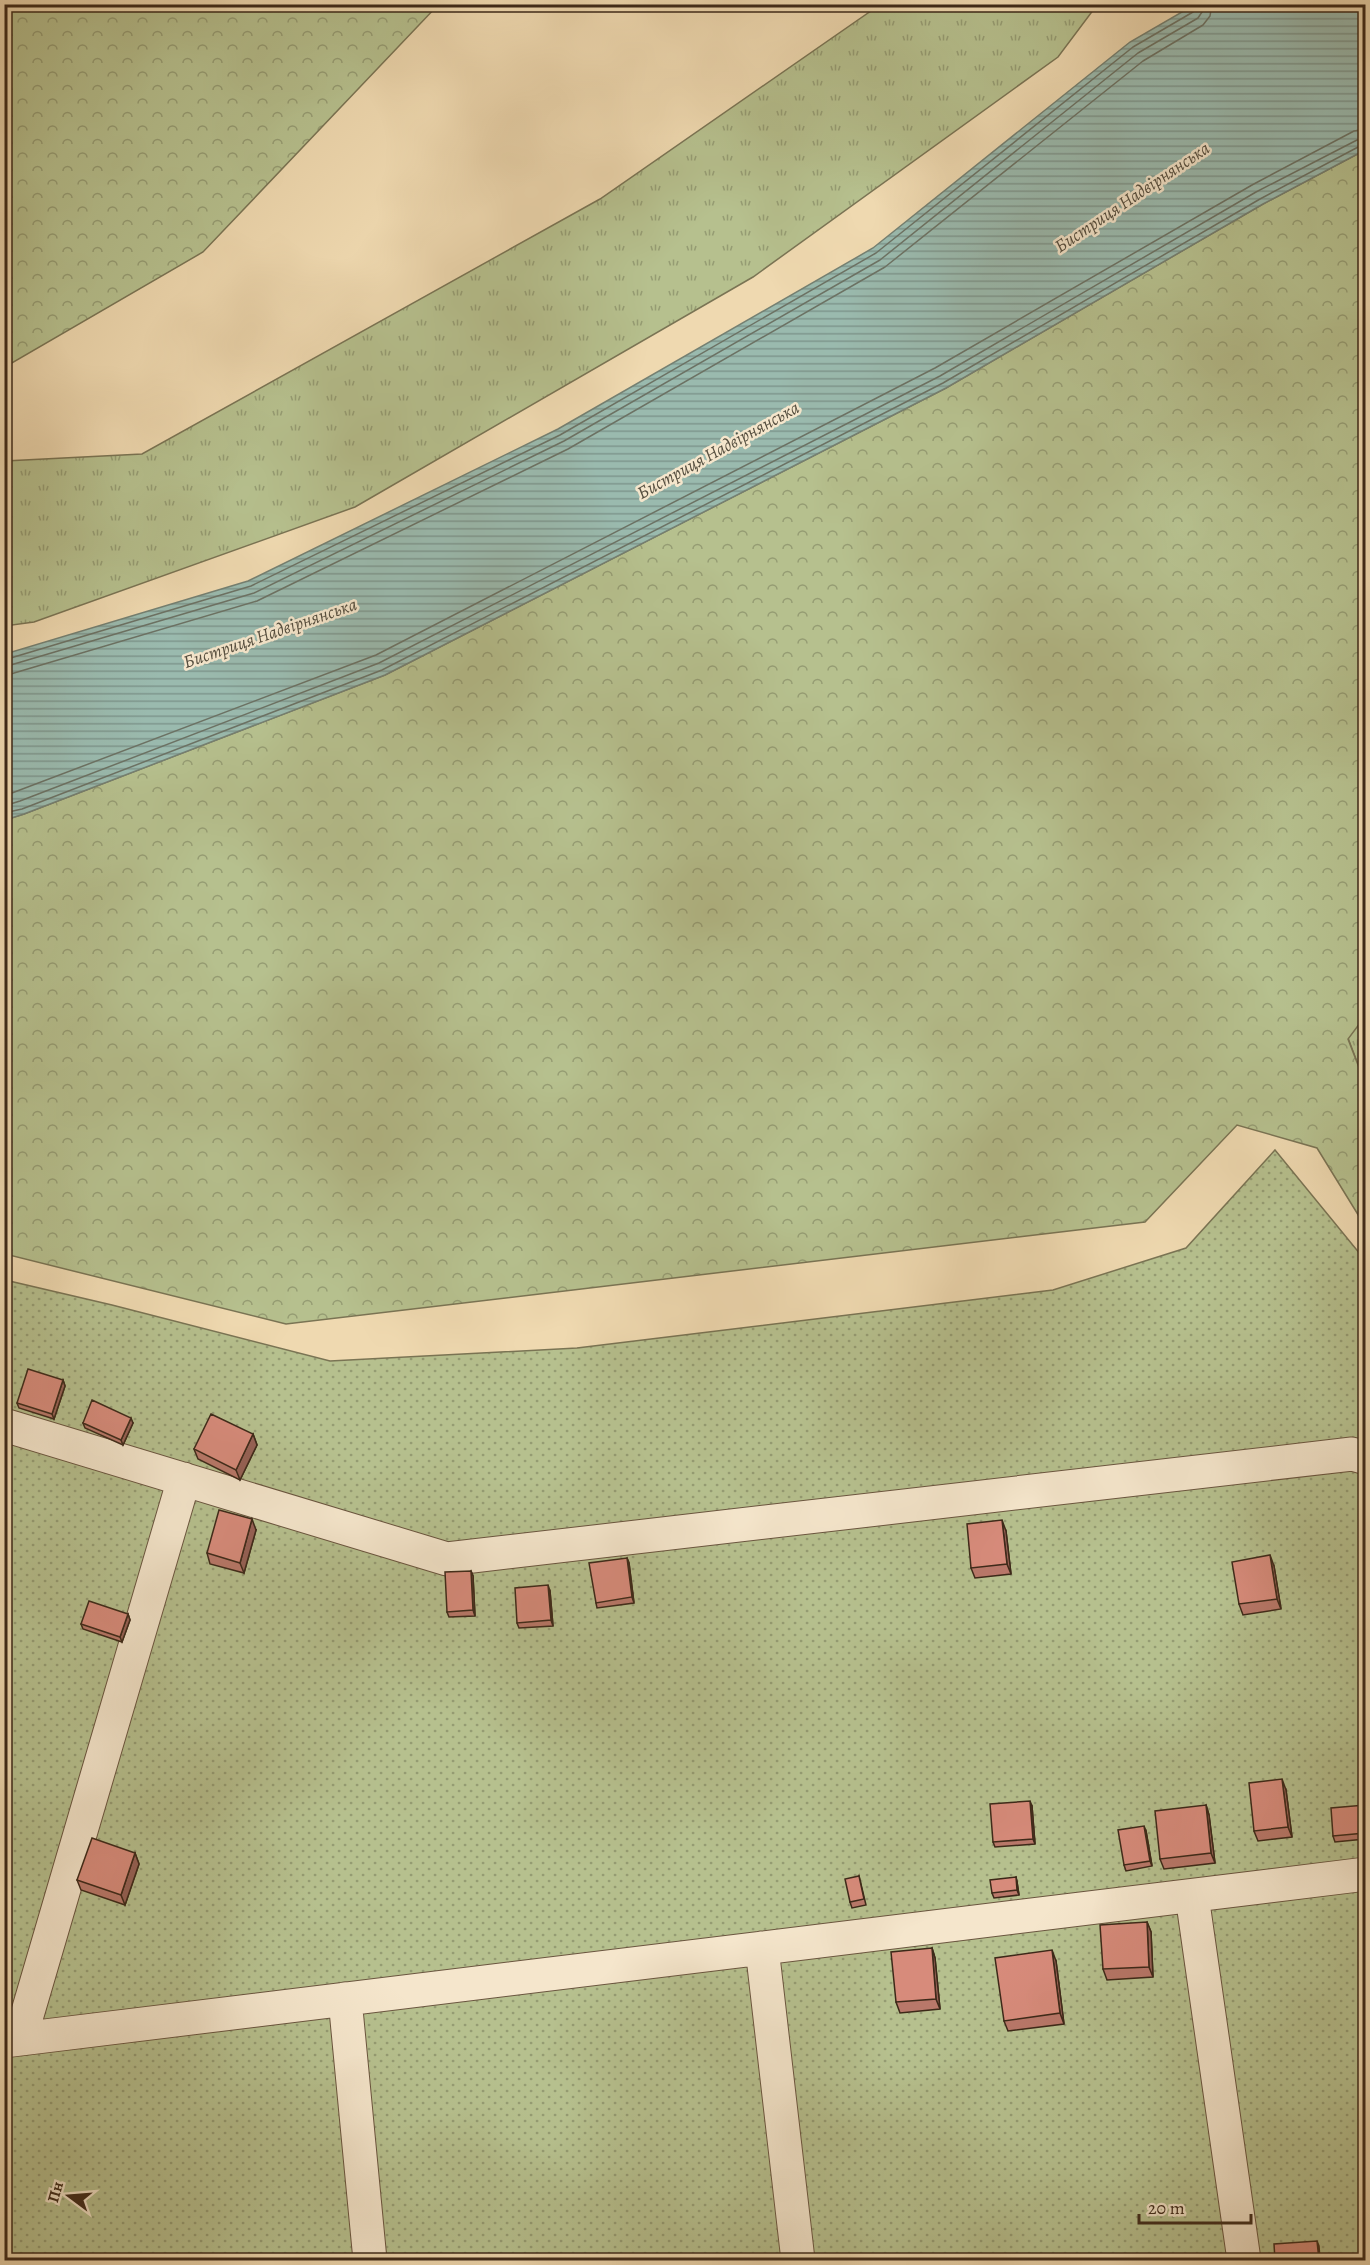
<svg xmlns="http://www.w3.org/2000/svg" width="1370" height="2265" font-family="Alegreya,serif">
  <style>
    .grass { fill: url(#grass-tufts); stroke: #7a7454; stroke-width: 1.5 }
    .forest { fill: url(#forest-crowns); stroke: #7a7454; stroke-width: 1.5 }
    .garden { fill: url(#garden-dots); stroke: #7a7454; stroke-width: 1.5 }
    .water { fill: url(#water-rules); stroke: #758072; stroke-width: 1.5 }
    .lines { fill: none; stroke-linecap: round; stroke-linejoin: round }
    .shore { stroke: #6c7264; stroke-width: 1.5 }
    .minor-casing { stroke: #6a553f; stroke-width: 35 }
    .minor { stroke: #f5e6cc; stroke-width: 33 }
    .wall { fill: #b9786a; stroke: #3d2919; stroke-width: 1.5 }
    .shaded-wall { fill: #966156; stroke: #3d2919; stroke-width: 1.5 }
    .building { fill: #d78b7b; stroke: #3d2919; stroke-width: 1.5 }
    .labels { text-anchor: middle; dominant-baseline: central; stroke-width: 5; stroke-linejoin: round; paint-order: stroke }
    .water-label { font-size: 18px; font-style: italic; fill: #544d3e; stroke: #f5e6cc }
  </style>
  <defs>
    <pattern id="grass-tufts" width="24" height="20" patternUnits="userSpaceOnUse" patternTransform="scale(1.5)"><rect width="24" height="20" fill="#b6c08e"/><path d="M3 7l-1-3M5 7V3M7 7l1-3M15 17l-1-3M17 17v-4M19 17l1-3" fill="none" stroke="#959c73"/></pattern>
    <pattern id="forest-crowns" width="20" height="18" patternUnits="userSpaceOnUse" patternTransform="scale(1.5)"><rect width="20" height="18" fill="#b6c08e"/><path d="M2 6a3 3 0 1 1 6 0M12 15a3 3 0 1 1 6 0" fill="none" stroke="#959c73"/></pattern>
    <pattern id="garden-dots" width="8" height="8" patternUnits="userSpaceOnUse" patternTransform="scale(1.5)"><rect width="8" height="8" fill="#b6c08e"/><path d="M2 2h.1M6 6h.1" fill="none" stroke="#959c73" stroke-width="1.8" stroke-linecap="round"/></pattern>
    <pattern id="water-rules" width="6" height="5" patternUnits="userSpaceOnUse" patternTransform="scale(1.5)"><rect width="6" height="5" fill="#9abaae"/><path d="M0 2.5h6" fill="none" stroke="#7f978d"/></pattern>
  </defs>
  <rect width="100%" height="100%" fill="#efd9b0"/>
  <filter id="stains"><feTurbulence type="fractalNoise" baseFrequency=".00333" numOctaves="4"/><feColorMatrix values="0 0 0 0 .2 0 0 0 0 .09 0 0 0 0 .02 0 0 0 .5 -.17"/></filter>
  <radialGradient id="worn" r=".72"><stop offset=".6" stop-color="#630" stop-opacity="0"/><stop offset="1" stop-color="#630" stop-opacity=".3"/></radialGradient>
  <path class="grass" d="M 881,4 L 1097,5 L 1058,57 L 753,277 L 355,507 L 34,622 L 5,626 L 5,461 L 142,454 L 600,199 Z
    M 1365,1015 L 1365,1083 L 1348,1038 Z"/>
  <path class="forest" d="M 5,4 L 438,4 L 438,5 L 203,252 L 5,367 Z
    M 1365,150 L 1366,1015 L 1348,1039 L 1365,1083 L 1365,1226 L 1317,1148 L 1237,1125 L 1145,1222 L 286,1324 L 5,1254 L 5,820 L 24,814 L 385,675 L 946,388 L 1263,204 Z"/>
  <path class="garden" d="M 1275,1150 L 1365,1260 L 1365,2260 L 5,2260 L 5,1280 L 112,1305 L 330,1361 L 577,1348 L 1053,1290 L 1186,1248 Z"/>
  <path class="water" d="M 1194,5 L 1365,5 L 1365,150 L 1263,204 L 946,388 L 385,675 L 24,814 L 5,820 L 5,654 L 248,581 L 558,429 L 873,248 L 1130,42 Z"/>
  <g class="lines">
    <path class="shore" d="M 4,660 L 251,586 L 560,435 L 876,253 L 1133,47 L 1193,12 L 1196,4
      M 4,667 L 254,593 L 564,441 L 880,260 L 1138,53 L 1198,18 L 1202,12 L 1203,4
      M 4,676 L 257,601 L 568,449 L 885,267 L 1143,61 L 1203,25 L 1210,16 L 1212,4
      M 4,796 L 376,655 L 935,368 L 1252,185 L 1354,131 L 1366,129
      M 4,806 L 20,801 L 379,663 L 940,376 L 1256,192 L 1357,140 L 1366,138
      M 4,813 L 22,809 L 382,670 L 943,383 L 1260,199 L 1360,146 L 1366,146"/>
    <g class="minor-casing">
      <path id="minor" d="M 4,1425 L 447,1559 L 1352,1454 L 1366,1458
        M 1192,1896 L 1244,2260
        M 762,1948 L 798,2260
        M 345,1999 L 370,2260
        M 20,2039 L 184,1479
        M 4,2041 L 1366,1874"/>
    </g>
    <use href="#minor" class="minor"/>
  </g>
  <path class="wall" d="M 63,1380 L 65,1386 L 54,1419 L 19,1408 L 17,1403 Z
    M 83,1423 L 133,1423 L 123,1445 L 85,1428 Z
    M 253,1434 L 257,1445 L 240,1480 L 198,1459 L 194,1449 Z
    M 256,1530 L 244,1573 L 210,1564 L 207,1553 Z
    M 1006,1531 L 1011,1574 L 975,1578 L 971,1568 Z
    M 627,1558 L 629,1563 L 634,1603 L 597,1608 L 596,1603 Z
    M 1274,1566 L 1281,1609 L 1243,1615 L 1239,1604 Z
    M 471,1571 L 473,1576 L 475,1616 L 449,1617 L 447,1612 Z
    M 550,1591 L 553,1626 L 519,1628 L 517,1623 Z
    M 128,1614 L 130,1620 L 122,1642 L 83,1629 L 81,1624 Z
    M 1286,1790 L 1292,1837 L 1258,1841 L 1254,1831 Z
    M 1206,1805 L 1209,1815 L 1215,1863 L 1164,1869 L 1160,1859 Z
    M 1365,1805 L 1365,1839 L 1335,1842 L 1333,1836 Z
    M 1032,1806 L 1035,1844 L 995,1847 L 993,1842 Z
    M 1146,1831 L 1152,1866 L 1126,1871 L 1124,1865 Z
    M 135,1853 L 139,1864 L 125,1905 L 81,1890 L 77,1880 Z
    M 859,1876 L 866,1905 L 852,1908 L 850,1902 Z
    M 1016,1877 L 1017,1882 L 1019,1895 L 994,1898 L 992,1893 Z
    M 1147,1922 L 1151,1932 L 1153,1977 L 1107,1980 L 1103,1969 Z
    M 932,1948 L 935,1958 L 940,2009 L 900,2013 L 896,2002 Z
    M 1056,1961 L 1064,2024 L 1008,2031 L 1004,2021 Z"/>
  <path class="shaded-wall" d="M 63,1380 L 65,1386 L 54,1419 L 52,1414 Z
    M 131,1418 L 133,1423 L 123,1445 L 121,1440 Z
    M 253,1434 L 257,1445 L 240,1480 L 236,1470 Z
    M 252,1519 L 256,1530 L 244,1573 L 240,1563 Z
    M 1002,1520 L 1006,1531 L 1011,1574 L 1007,1564 Z
    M 1270,1555 L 1274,1566 L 1281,1609 L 1277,1599 Z
    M 627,1558 L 629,1563 L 634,1603 L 632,1597 Z
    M 471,1571 L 473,1576 L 475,1616 L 473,1610 Z
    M 548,1585 L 550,1591 L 553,1626 L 551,1620 Z
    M 128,1614 L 130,1620 L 122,1642 L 120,1637 Z
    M 1282,1779 L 1286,1790 L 1292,1837 L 1288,1827 Z
    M 1030,1801 L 1032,1806 L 1035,1844 L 1033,1839 Z
    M 1206,1805 L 1209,1815 L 1215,1863 L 1211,1853 Z
    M 1144,1826 L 1146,1831 L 1152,1866 L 1150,1861 Z
    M 135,1853 L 139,1864 L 125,1905 L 121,1895 Z
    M 1016,1877 L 1017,1882 L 1019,1895 L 1017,1890 Z
    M 1147,1922 L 1151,1932 L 1153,1977 L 1149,1967 Z
    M 932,1948 L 935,1958 L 940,2009 L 936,1999 Z
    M 1052,1950 L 1056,1961 L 1064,2024 L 1060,2013 Z
    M 1317,2241 L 1319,2246 L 1320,2260 L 1319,2260 Z"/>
  <path class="building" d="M 28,1369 L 63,1380 L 52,1414 L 17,1403 Z
    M 92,1400 L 131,1418 L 121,1440 L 83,1423 Z
    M 211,1414 L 253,1434 L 236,1470 L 194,1449 Z
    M 219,1510 L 252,1519 L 240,1563 L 207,1553 Z
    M 1002,1520 L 1007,1564 L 971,1568 L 967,1524 Z
    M 1270,1555 L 1277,1599 L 1239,1604 L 1232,1562 Z
    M 627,1558 L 632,1597 L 596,1603 L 589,1563 Z
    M 471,1571 L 473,1610 L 447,1612 L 445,1572 Z
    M 548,1585 L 551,1620 L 517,1623 L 515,1588 Z
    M 89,1601 L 128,1614 L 120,1637 L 81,1624 Z
    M 1282,1779 L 1288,1827 L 1254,1831 L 1249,1783 Z
    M 1030,1801 L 1033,1839 L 993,1842 L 990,1804 Z
    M 1206,1805 L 1211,1853 L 1160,1859 L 1155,1811 Z
    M 1365,1805 L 1365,1833 L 1333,1836 L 1331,1808 Z
    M 1144,1826 L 1150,1861 L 1124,1865 L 1118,1830 Z
    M 92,1838 L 135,1853 L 121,1895 L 77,1880 Z
    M 859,1876 L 864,1899 L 850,1902 L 845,1879 Z
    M 1016,1877 L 1017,1890 L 992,1893 L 990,1880 Z
    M 1147,1922 L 1149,1967 L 1103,1969 L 1100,1925 Z
    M 932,1948 L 936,1999 L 896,2002 L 891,1952 Z
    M 1052,1950 L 1060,2013 L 1004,2021 L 995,1958 Z
    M 1317,2241 L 1319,2260 L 1275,2260 L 1274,2244 Z"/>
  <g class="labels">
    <g class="water-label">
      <text transform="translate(1132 197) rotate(-34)">Бистриця Надвірнянська</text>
      <text transform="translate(718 450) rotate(-29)">Бистриця Надвірнянська</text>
      <text transform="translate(270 633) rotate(-19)">Бистриця Надвірнянська</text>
    </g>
  </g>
  <rect width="1370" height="2265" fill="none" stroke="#efd9b0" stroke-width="24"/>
  <rect x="6" y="6" width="1358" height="2253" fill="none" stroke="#3d2919" stroke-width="3"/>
  <rect x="12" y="12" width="1346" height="2241" fill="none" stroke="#3d2919" stroke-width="1.5"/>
  <g transform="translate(69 2196) rotate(286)" stroke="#f5e6cc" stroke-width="4.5" paint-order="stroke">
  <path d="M0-4.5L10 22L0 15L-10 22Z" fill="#3d2919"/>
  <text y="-9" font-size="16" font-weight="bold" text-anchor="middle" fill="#3d2919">Пн</text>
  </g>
  <path d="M1139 2214v9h112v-9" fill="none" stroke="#3d2919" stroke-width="3"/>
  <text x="1148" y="2214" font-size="18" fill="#3d2919" stroke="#f5e6cc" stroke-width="4.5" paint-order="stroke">20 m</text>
  <rect width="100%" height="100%" filter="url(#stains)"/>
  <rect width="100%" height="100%" fill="url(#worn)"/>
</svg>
